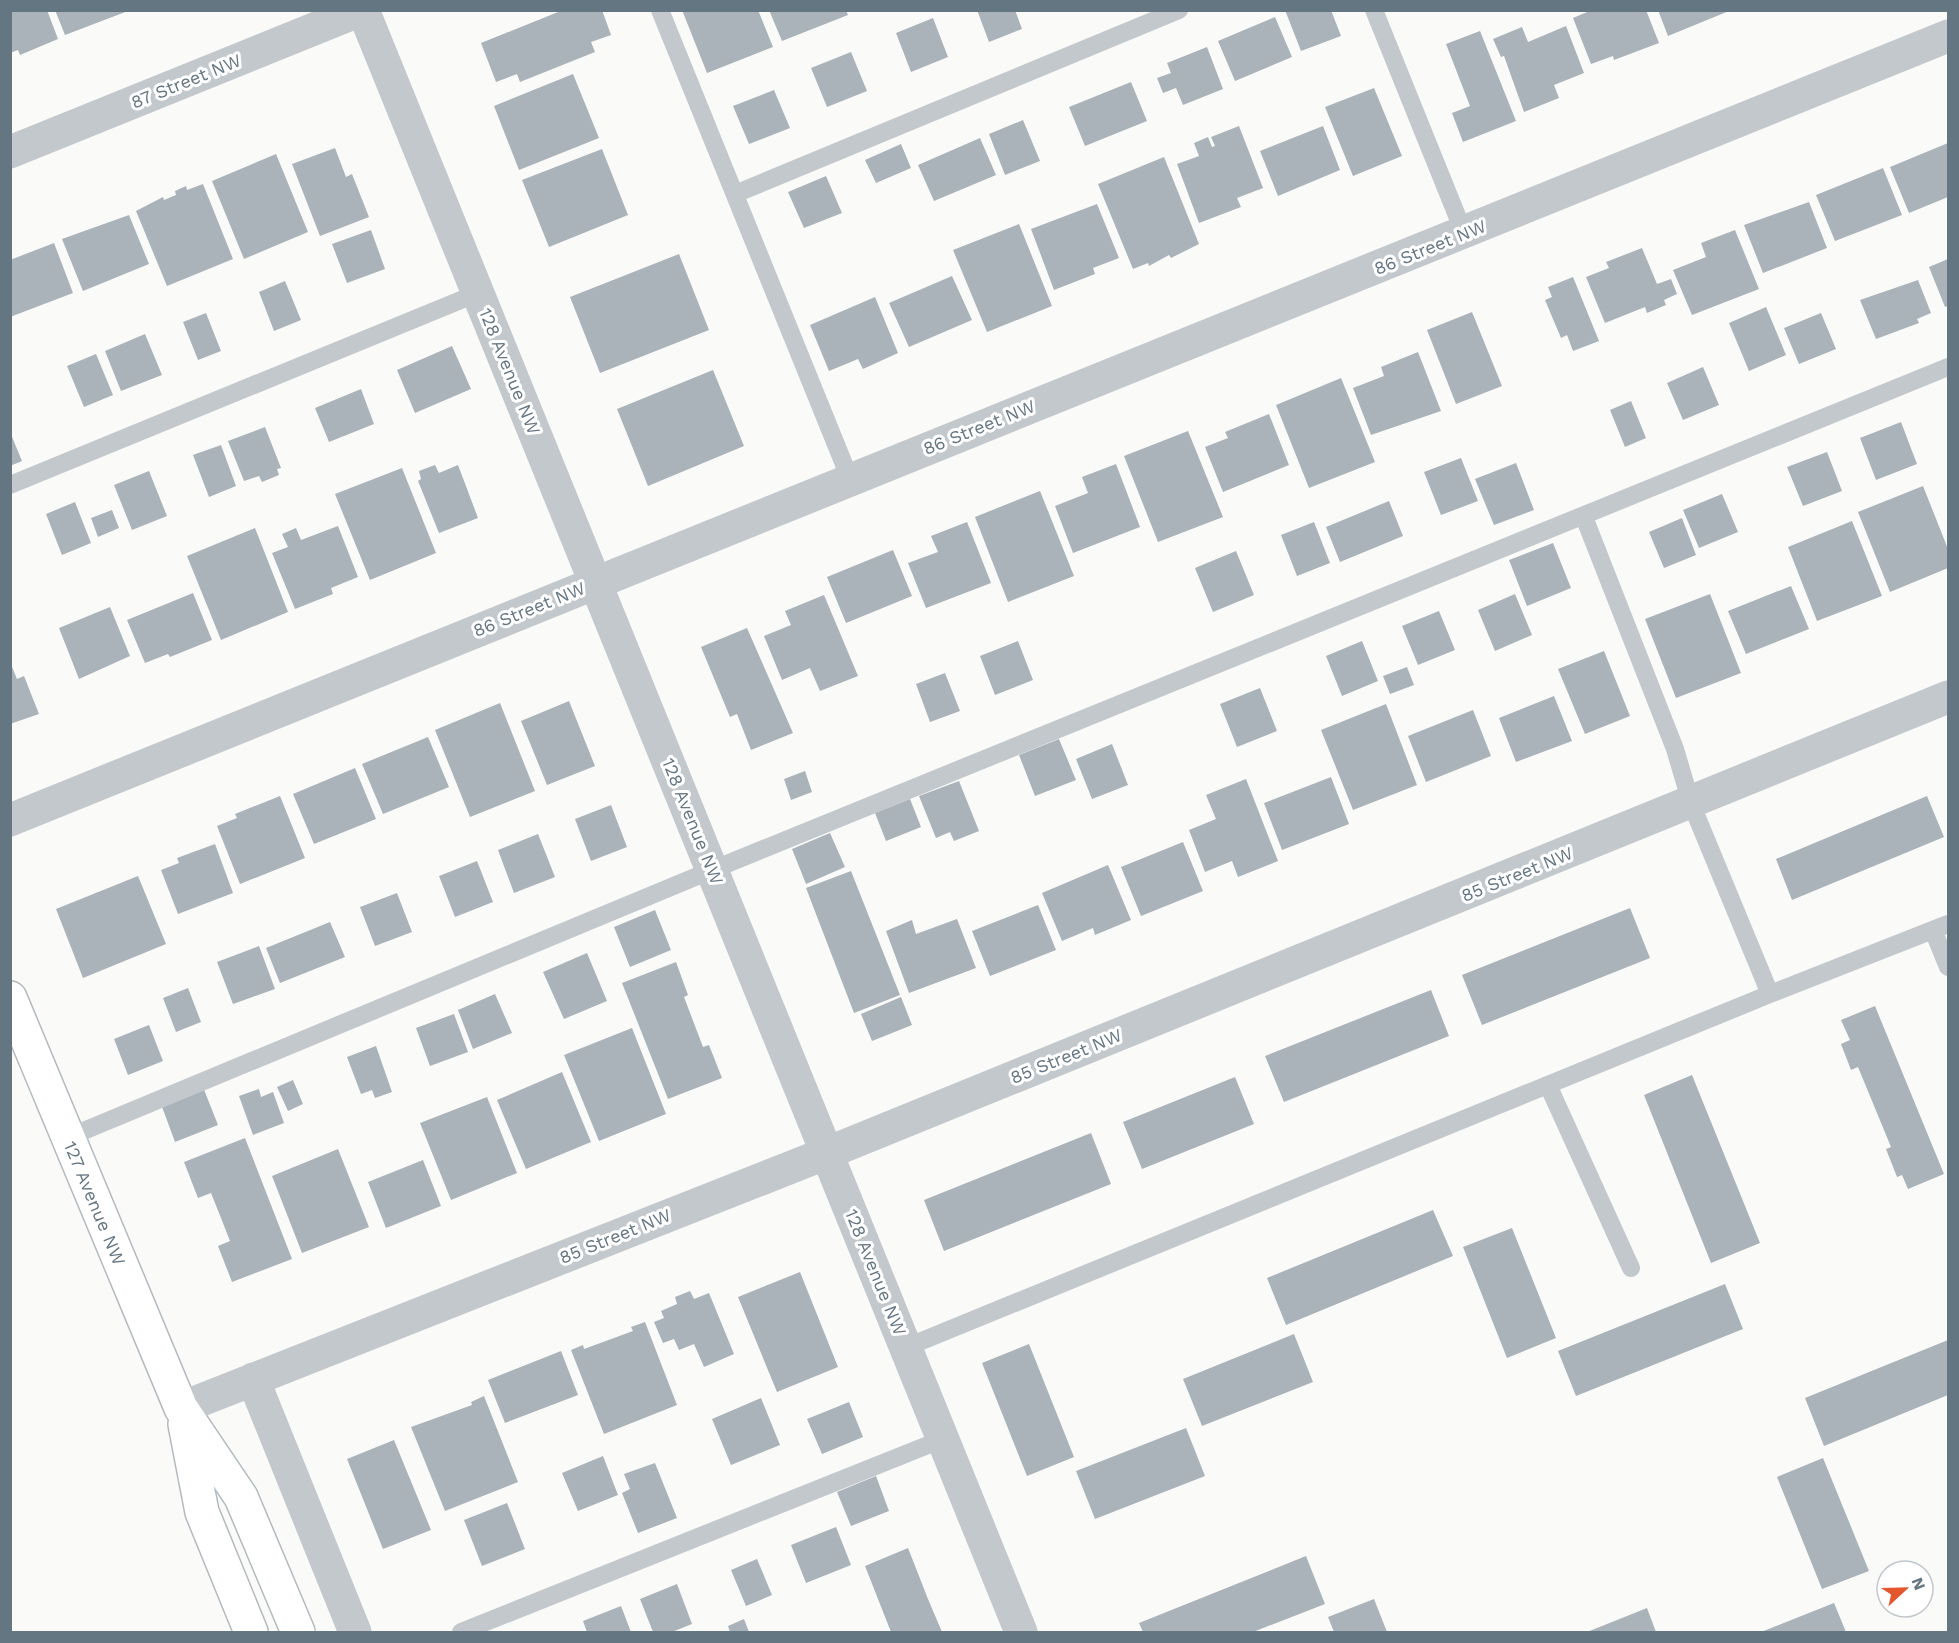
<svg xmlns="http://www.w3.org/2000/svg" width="1959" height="1643" font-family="'Work Sans',sans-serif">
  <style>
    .building { fill: #aab3b9 }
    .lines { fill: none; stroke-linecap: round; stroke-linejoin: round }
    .secondary-casing { stroke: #b3babf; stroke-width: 36 }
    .lane { stroke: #c3c8cc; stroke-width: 18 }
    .street { stroke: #c3c8cc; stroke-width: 33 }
    .secondary { stroke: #fff; stroke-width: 33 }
    .labels { text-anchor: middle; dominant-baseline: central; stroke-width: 6; stroke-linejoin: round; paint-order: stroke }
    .street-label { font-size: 18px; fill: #657683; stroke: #fff }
  </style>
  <rect width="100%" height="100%" fill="#fafaf8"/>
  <path class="building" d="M 10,10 L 47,10 L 58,39 L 20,55 L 18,50 L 10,53 Z
    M 55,10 L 128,10 L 128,11 L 65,35 Z
    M 563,10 L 602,10 L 611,35 L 591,42 L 595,52 L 520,82 L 517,74 L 496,82 L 481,43 Z
    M 682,10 L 758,10 L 773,47 L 707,73 Z
    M 769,10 L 846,10 L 848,15 L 782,41 Z
    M 977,10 L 1015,10 L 1022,29 L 989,42 Z
    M 1285,10 L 1331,10 L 1341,36 L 1301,51 Z
    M 1592,10 L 1646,10 L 1659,43 L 1614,60 L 1613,56 L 1591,64 L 1573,18 Z
    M 1658,10 L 1729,10 L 1729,11 L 1668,36 Z
    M 1275,17 L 1292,57 L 1235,81 L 1218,41 Z
    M 933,18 L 948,57 L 911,72 L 896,33 Z
    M 1566,26 L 1584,73 L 1554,85 L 1559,98 L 1524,112 L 1504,56 L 1501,57 L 1493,39 L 1522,27 L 1528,42 Z
    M 1480,31 L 1516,121 L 1463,142 L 1452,113 L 1470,106 L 1446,44 Z
    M 1207,47 L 1223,89 L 1183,105 L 1176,88 L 1163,93 L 1157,78 L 1171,73 L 1167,63 Z
    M 851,52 L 867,91 L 827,107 L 811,68 Z
    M 573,74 L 599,138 L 519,170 L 494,106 Z
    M 1131,82 L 1147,121 L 1085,146 L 1069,107 Z
    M 1374,88 L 1402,156 L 1353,176 L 1325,107 Z
    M 774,90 L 790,128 L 749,144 L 733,106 Z
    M 1023,120 L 1040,161 L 1005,175 L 989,134 Z
    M 1239,126 L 1263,188 L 1237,198 L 1241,207 L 1199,223 L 1177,164 L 1199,156 L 1194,143 L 1208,137 L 1212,147 L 1215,146 L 1211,137 Z
    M 1323,126 L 1340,170 L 1278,196 L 1260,151 Z
    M 980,138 L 996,175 L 934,201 L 918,165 Z
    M 1948,143 L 1948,197 L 1909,213 L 1890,167 Z
    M 901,144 L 911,168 L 876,183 L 865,160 Z
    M 335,148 L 346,177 L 352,174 L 369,217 L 320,236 L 292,164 Z
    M 602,149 L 628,215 L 549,247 L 522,180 Z
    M 276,154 L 308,232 L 244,259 L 212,181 Z
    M 1164,157 L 1199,244 L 1171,258 L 1169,255 L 1149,266 L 1148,263 L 1133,269 L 1098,184 Z
    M 1883,168 L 1902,215 L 1835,241 L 1816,195 Z
    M 826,176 L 842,213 L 804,228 L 788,192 Z
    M 203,184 L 233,259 L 167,286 L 136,211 L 163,197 L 164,200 L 176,195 L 175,191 L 186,186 L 187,190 Z
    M 1809,202 L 1827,248 L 1763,273 L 1744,225 Z
    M 1097,204 L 1119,258 L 1093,268 L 1095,274 L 1054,290 L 1031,229 Z
    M 129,215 L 149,264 L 83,291 L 62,239 Z
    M 1019,224 L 1052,306 L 987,332 L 953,250 Z
    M 371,230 L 385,269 L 347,283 L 332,244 Z
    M 1735,230 L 1759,289 L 1692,315 L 1673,270 L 1706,257 L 1701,243 Z
    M 54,243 L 73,293 L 10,317 L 10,260 Z
    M 1642,248 L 1657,284 L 1671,279 L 1677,294 L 1664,300 L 1666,305 L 1647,313 L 1645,307 L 1605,323 L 1586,277 L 1609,268 L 1606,262 Z
    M 679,254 L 709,330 L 600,373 L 570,297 Z
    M 1948,259 L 1948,306 L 1945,307 L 1929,267 Z
    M 952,276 L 972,320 L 909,347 L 889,303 Z
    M 1573,277 L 1599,341 L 1573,351 L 1567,335 L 1561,338 L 1545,300 L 1552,297 L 1548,287 Z
    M 1918,280 L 1931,313 L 1917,319 L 1919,323 L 1876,339 L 1860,300 Z
    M 285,281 L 301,320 L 274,331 L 259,292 Z
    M 875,297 L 898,353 L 863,369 L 858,359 L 829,371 L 810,325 Z
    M 1766,307 L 1786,355 L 1749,371 L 1729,323 Z
    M 1472,312 L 1502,386 L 1456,404 L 1427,330 Z
    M 206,313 L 221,351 L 198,360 L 183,322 Z
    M 1821,313 L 1836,349 L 1799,364 L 1784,328 Z
    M 145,334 L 162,375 L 121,391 L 105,351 Z
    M 452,346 L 471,389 L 415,413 L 397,370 Z
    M 1418,352 L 1441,411 L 1371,435 L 1353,388 L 1384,376 L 1381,367 Z
    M 96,354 L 113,395 L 84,407 L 67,366 Z
    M 1703,367 L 1719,405 L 1683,420 L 1667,383 Z
    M 713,370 L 744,446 L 648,486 L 617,409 Z
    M 1341,378 L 1375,462 L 1309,488 L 1276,405 Z
    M 361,389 L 374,424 L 329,442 L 315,408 Z
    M 1631,401 L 1646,438 L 1625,447 L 1610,410 Z
    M 1269,414 L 1289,465 L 1223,492 L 1205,447 L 1228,438 L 1225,432 Z
    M 1901,422 L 1917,464 L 1876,480 L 1860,438 Z
    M 265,427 L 281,468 L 277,469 L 279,475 L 262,482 L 259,476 L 244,481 L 228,441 Z
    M 1188,431 L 1223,517 L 1158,542 L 1124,456 Z
    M 10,432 L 22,461 L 10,466 Z
    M 221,445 L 236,486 L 209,497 L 193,455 Z
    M 1827,452 L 1842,491 L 1803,506 L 1787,467 Z
    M 1461,458 L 1478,501 L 1441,515 L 1424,472 Z
    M 1516,463 L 1534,510 L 1494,525 L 1475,479 Z
    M 1116,464 L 1140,527 L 1073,553 L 1055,506 L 1088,493 L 1082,477 Z
    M 435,465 L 439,473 L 458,465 L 478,518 L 439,533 L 418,481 L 421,479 L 419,471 Z
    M 402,468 L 436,553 L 370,580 L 335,494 Z
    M 149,471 L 167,516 L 132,530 L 114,485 Z
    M 1923,486 L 1948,549 L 1948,568 L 1890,592 L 1858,512 Z
    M 1040,491 L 1074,576 L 1008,602 L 975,517 Z
    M 1722,494 L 1738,532 L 1699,548 L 1683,510 Z
    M 1389,501 L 1403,536 L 1340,562 L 1326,527 Z
    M 75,502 L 91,543 L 62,555 L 46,514 Z
    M 112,510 L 119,528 L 98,537 L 91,518 Z
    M 1682,518 L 1696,555 L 1664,568 L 1649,532 Z
    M 1852,521 L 1882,596 L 1817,621 L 1788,547 Z
    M 967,522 L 991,583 L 926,608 L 908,563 L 938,552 L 931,536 Z
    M 1314,522 L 1330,563 L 1297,576 L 1281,535 Z
    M 338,526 L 358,577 L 331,588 L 333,594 L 295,609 L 272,553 L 288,547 L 282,534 L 296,528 L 301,540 Z
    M 255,528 L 288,612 L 221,640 L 187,556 Z
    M 1553,543 L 1571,588 L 1527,606 L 1509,560 Z
    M 893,550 L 912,596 L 846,623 L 827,577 Z
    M 1236,551 L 1254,595 L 1213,612 L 1195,568 Z
    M 1791,586 L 1809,629 L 1746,654 L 1728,611 Z
    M 193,593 L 212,640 L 170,657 L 168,654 L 145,663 L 127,620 Z
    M 1515,594 L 1532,635 L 1495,651 L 1478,610 Z
    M 1710,594 L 1741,673 L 1676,698 L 1645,619 Z
    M 824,595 L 858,676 L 820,691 L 810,668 L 782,680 L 764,636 L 791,625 L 785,611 Z
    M 110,607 L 130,656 L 79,679 L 59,628 Z
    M 1439,611 L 1455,650 L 1418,665 L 1402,626 Z
    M 747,628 L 793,733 L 751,750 L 737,714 L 730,717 L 701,647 Z
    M 1018,641 L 1033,680 L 995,695 L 980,656 Z
    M 1362,641 L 1378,681 L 1342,696 L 1326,656 Z
    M 1604,651 L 1630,716 L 1585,734 L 1558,669 Z
    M 10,662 L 17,679 L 24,676 L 39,714 L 10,724 Z
    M 1407,667 L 1414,685 L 1390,694 L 1383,676 Z
    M 945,673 L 960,711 L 930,722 L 916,684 Z
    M 1260,688 L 1277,731 L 1237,747 L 1220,704 Z
    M 1554,696 L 1572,741 L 1516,762 L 1499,718 Z
    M 569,701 L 595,766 L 547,785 L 521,721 Z
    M 500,703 L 535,791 L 470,817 L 435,730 Z
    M 1386,704 L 1417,785 L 1353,810 L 1321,730 Z
    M 1473,710 L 1491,756 L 1426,782 L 1408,736 Z
    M 428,737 L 449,787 L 383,814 L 362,764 Z
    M 1059,739 L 1076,780 L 1035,796 L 1019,755 Z
    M 1112,744 L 1128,785 L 1092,799 L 1076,759 Z
    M 355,768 L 376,819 L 314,844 L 293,794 Z
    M 805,771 L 812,792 L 791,800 L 784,779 Z
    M 1331,777 L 1349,824 L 1282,850 L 1264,803 Z
    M 1246,779 L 1278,861 L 1238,877 L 1232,861 L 1205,872 L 1189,830 L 1216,819 L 1206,795 Z
    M 959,781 L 979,831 L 954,841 L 950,832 L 936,838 L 919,796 Z
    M 280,796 L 305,858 L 240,884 L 217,826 L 237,818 L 235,814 Z
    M 1927,796 L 1944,837 L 1792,900 L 1776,859 Z
    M 910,799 L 921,827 L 886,841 L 875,813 Z
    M 611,805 L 627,847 L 591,861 L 575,819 Z
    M 830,833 L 845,867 L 806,884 L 792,849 Z
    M 538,834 L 555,877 L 514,893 L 498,850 Z
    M 1183,842 L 1203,891 L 1141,916 L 1121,867 Z
    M 215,844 L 233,893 L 178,914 L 161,870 L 179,863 L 177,858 Z
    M 477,861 L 493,902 L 455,917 L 439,876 Z
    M 1108,865 L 1131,920 L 1095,935 L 1093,928 L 1062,941 L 1042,893 Z
    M 851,871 L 900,995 L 854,1013 L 806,888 Z
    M 138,876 L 166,944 L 83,978 L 56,909 Z
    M 397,893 L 412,932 L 375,946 L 360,907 Z
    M 1038,905 L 1056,950 L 990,976 L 972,931 Z
    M 1630,908 L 1650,958 L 1482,1025 L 1462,975 Z
    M 655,910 L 671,950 L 630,967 L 614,927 Z
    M 957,919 L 976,968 L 909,993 L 886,931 L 912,920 L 916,934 Z
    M 330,922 L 345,957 L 280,983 L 266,948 Z
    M 259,946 L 275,989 L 233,1004 L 217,962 Z
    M 587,953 L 607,1001 L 564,1019 L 543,972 Z
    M 676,962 L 688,995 L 684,997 L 703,1047 L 709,1045 L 722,1078 L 668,1099 L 622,983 Z
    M 188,988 L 201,1022 L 176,1032 L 163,998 Z
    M 1431,990 L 1449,1036 L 1284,1102 L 1265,1056 Z
    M 495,994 L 512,1033 L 473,1049 L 458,1010 Z
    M 901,997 L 912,1025 L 872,1041 L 861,1014 Z
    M 1875,1006 L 1944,1174 L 1908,1189 L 1902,1175 L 1897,1177 L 1886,1149 L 1891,1147 L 1858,1067 L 1851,1070 L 1841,1044 L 1850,1040 L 1841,1020 Z
    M 454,1014 L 468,1052 L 430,1066 L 416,1028 Z
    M 149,1025 L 163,1061 L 128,1075 L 114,1039 Z
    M 632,1028 L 666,1114 L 599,1141 L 564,1055 Z
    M 376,1046 L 392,1092 L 375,1098 L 372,1090 L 361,1094 L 347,1057 Z
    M 562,1072 L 591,1142 L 526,1169 L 497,1100 Z
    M 1692,1075 L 1760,1243 L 1711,1263 L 1644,1095 Z
    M 1235,1077 L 1254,1124 L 1142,1169 L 1123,1122 Z
    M 293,1080 L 303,1104 L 288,1111 L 277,1087 Z
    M 203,1087 L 218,1125 L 175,1142 L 161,1104 Z
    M 259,1089 L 261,1097 L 273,1092 L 284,1123 L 253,1135 L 239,1096 Z
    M 487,1097 L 517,1173 L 451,1200 L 420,1123 Z
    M 1091,1133 L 1111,1184 L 944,1251 L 924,1200 Z
    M 245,1138 L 292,1259 L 232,1282 L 218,1246 L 230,1241 L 221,1218 L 211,1193 L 198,1198 L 184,1162 Z
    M 338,1149 L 369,1227 L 302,1253 L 272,1176 Z
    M 423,1160 L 441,1206 L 386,1228 L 368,1182 Z
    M 1433,1210 L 1453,1256 L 1286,1325 L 1267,1278 Z
    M 1512,1228 L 1556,1338 L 1507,1358 L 1463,1247 Z
    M 800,1272 L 838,1367 L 777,1392 L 738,1297 Z
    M 1725,1284 L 1743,1329 L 1576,1396 L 1558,1351 Z
    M 690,1291 L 694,1299 L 709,1293 L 734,1354 L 704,1367 L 694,1344 L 679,1350 L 674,1339 L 663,1343 L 654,1322 L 664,1318 L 661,1311 L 677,1304 L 675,1297 Z
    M 645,1322 L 677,1405 L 604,1434 L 571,1350 L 583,1345 L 584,1349 L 633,1331 L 631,1327 Z
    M 1294,1334 L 1313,1382 L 1202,1426 L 1183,1379 Z
    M 1948,1340 L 1948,1395 L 1824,1446 L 1805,1398 Z
    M 1029,1344 L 1074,1457 L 1027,1476 L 982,1363 Z
    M 561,1351 L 578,1395 L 505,1423 L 488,1380 Z
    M 484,1396 L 518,1482 L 445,1511 L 411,1427 L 472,1405 L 471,1402 Z
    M 761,1398 L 780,1445 L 731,1465 L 712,1419 Z
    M 849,1402 L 863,1437 L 822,1454 L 807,1419 Z
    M 1186,1428 L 1205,1476 L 1095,1519 L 1076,1471 Z
    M 394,1440 L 431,1530 L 383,1549 L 347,1459 Z
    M 603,1456 L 618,1495 L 578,1511 L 562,1473 Z
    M 1823,1458 L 1869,1571 L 1822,1589 L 1777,1477 Z
    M 655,1463 L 677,1518 L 638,1533 L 622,1493 L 630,1489 L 624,1474 Z
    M 876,1476 L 889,1511 L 851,1526 L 837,1492 Z
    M 507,1503 L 525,1549 L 482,1566 L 464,1520 Z
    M 836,1527 L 851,1565 L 806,1583 L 791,1545 Z
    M 908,1548 L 928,1599 L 942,1632 L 891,1632 L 865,1566 Z
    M 1306,1556 L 1325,1604 L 1253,1632 L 1143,1632 L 1139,1623 Z
    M 757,1559 L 772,1595 L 746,1606 L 731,1570 Z
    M 677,1584 L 692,1624 L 672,1632 L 653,1632 L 640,1599 Z
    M 1374,1599 L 1387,1632 L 1334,1632 L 1328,1617 Z
    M 1834,1603 L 1846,1632 L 1761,1632 Z
    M 621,1606 L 631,1632 L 587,1632 L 583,1621 Z
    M 1647,1608 L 1656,1632 L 1587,1632 Z
    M 744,1619 L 749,1632 L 730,1632 L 728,1626 Z"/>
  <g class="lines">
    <g class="secondary-casing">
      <g id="secondary">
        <path id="s1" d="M 10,998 L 181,1408 L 241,1497 L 298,1632"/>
        <path d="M 185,1424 L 202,1512 L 251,1632"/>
      </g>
    </g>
    <path class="lane" d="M 660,10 L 850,479
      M 1374,10 L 1464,233
      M 735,194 L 1179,10
      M 10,485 L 478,293
      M 1584,517 L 1675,749 L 1691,803 L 1770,994
      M 1933,930 L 1948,967
      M 1548,1085 L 1631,1268
      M 69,1137 L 712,870 L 1948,367
      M 907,1347 L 1770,994 L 1948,924
      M 461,1632 L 943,1439"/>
    <path class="street" d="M 363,10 L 1021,1632
      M 10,152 L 361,10
      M 10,820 L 1948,36
      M 253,1379 L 355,1632
      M 181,1408 L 827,1153 L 1948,697"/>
    <use href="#secondary" class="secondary"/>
  </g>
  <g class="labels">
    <g class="street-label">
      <text transform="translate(186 81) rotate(-22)">87 Street NW</text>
      <text transform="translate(1430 247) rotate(-22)">86 Street NW</text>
      <text transform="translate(510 371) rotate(68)">128 Avenue NW</text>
      <text transform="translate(979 427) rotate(-22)">86 Street NW</text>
      <text transform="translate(529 609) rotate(-22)">86 Street NW</text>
      <text transform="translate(693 821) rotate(68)">128 Avenue NW</text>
      <text transform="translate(1517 874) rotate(-22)">85 Street NW</text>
      <text transform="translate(1066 1056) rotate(-22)">85 Street NW</text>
      <text stroke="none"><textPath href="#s1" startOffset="222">127 Avenue NW</textPath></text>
      <text transform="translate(615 1236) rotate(-22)">85 Street NW</text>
      <text transform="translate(876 1272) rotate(68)">128 Avenue NW</text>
    </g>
  </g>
  <rect width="1959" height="1643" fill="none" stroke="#657683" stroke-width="24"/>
  <g transform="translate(1905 1589) rotate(68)"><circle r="28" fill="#ffffff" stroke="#c1c8cd" stroke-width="1.5"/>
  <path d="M0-4.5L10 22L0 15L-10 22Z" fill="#e4572e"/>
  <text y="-9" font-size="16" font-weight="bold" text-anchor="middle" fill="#657683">N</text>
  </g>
</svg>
